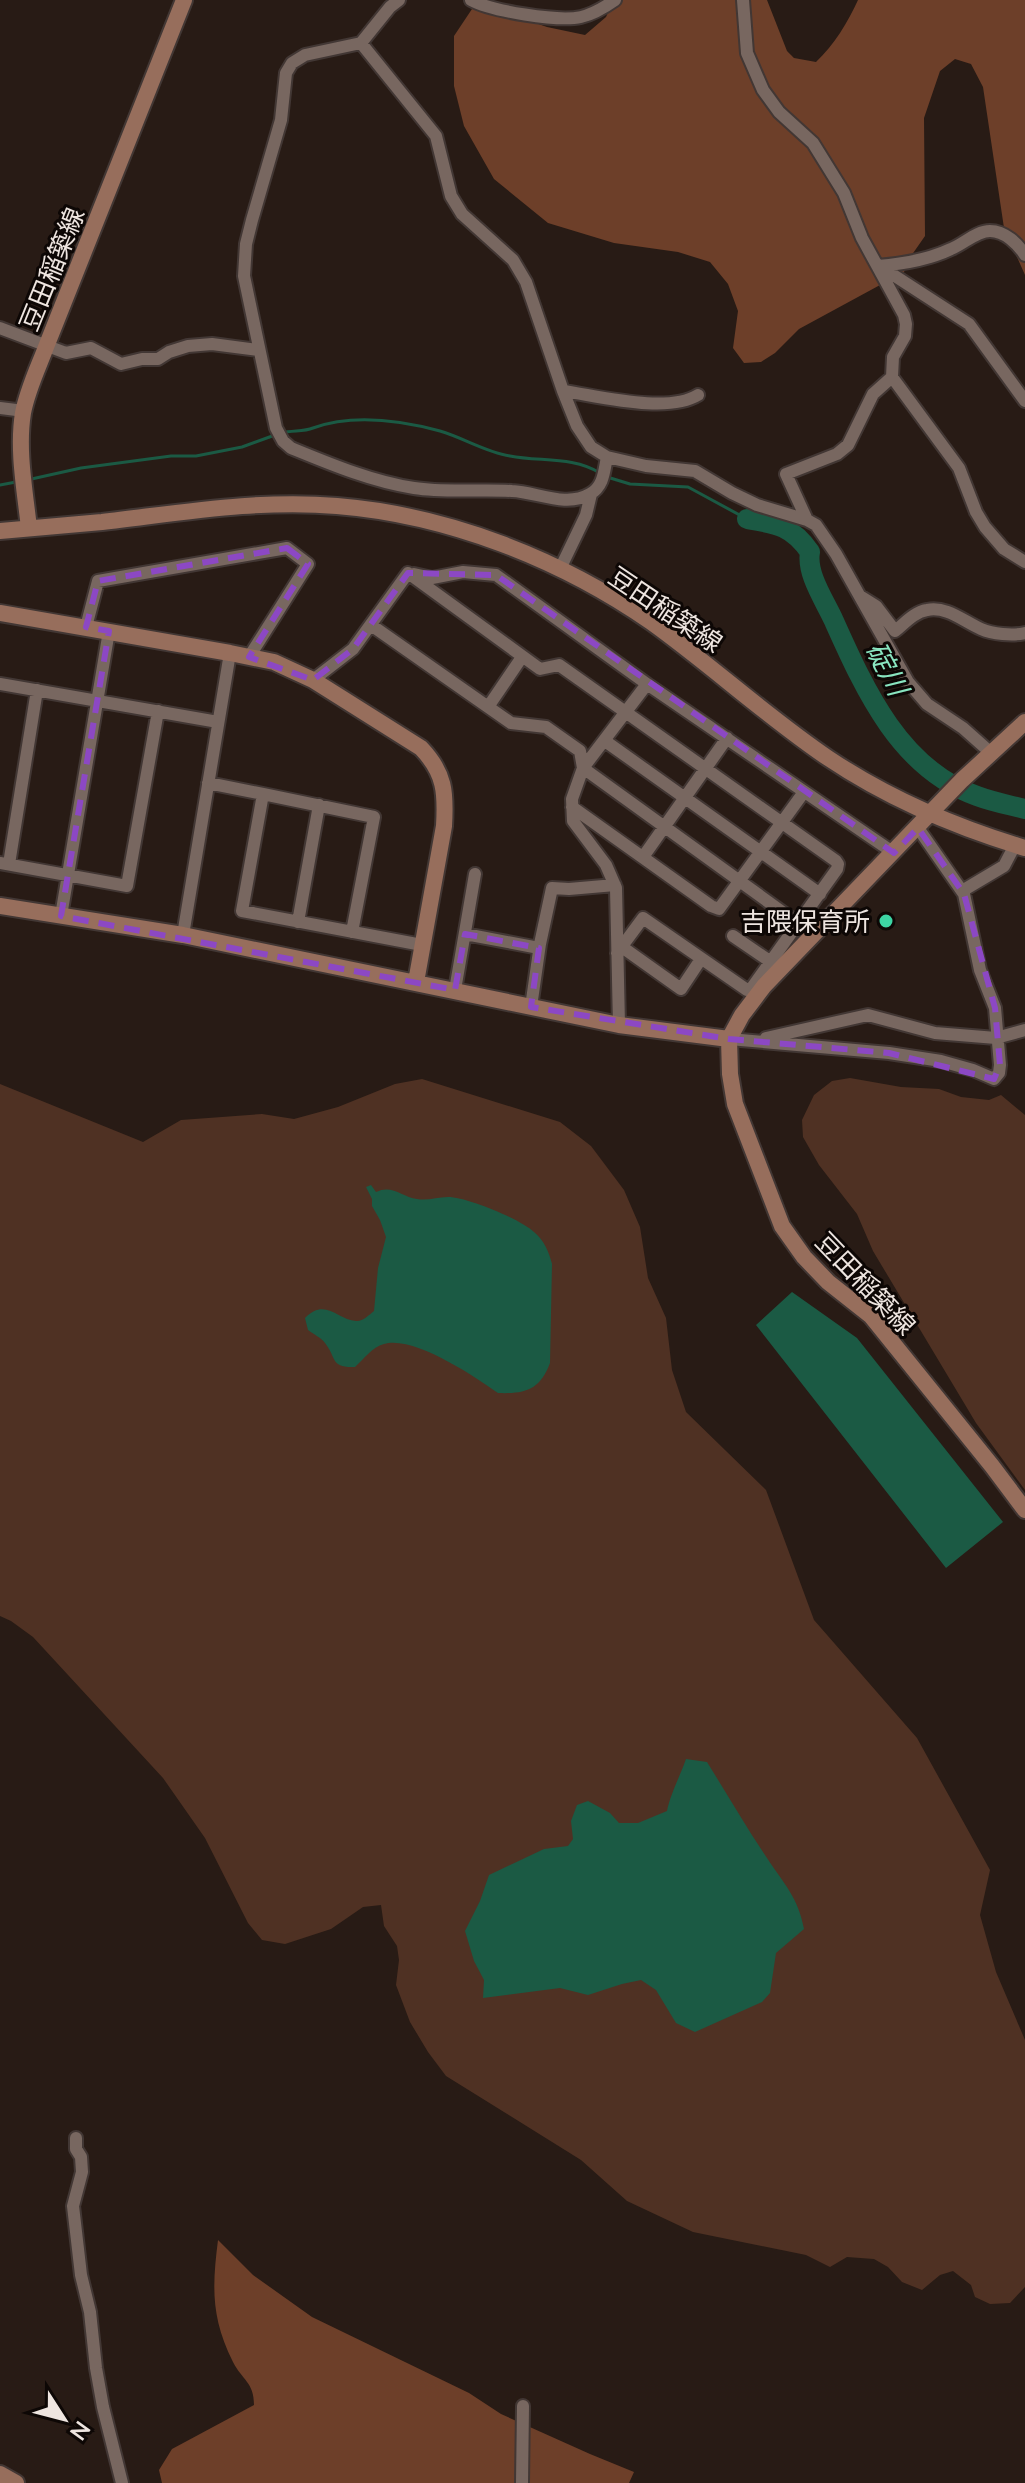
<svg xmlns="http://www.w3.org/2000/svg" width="1025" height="2483" font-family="Lato,'Noto Sans JP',sans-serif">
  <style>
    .green { fill: #4f3123 }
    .forest { fill: #6d3f29 }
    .water { fill: #1b5a44 }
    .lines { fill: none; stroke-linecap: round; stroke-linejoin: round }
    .stream { stroke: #1b5a44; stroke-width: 3 }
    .river { stroke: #1b5a44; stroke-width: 20 }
    .street-casing { stroke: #423734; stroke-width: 16 }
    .secondary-casing { stroke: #423734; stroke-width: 20 }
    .street { stroke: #786760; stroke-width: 12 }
    .secondary { stroke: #976e5c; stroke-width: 16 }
    .marked { fill: none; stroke: #8c48c4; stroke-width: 6; stroke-dasharray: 16 10; stroke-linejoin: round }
    .poi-dot { fill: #3dd4a3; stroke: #0d0705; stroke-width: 3 }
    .labels { text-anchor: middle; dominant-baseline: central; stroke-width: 6; stroke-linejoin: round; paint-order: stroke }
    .street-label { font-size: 26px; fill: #eee5e0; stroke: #0d0705 }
    .poi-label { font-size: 26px; fill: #eee5e0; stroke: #0d0705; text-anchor: end }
    .water-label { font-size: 28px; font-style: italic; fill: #89e5c0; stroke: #0d0705 }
  </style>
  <rect width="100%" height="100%" fill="#281b15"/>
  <path class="green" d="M 850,1078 L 901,1087 L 939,1089 L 961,1097 L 989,1100 L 1001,1095 L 1025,1115 L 1025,1490 L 976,1423 L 873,1251 L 857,1214 L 819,1165 L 803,1137 L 802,1120 L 814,1095 L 832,1081 Z
    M 422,1079 L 560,1122 L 591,1146 L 624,1190 L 640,1227 L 648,1278 L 666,1318 L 672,1370 L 686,1412 L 766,1490 L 814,1620 L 917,1738 L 990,1870 L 980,1915 L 996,1972 L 1025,2040 L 1025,2287 L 1010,2303 L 990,2304 L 975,2297 L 971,2285 L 953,2271 L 940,2275 L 922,2290 L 902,2282 L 888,2267 L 874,2259 L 847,2257 L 830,2267 L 806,2255 L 693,2232 L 627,2201 L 581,2160 L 446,2076 L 428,2052 L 410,2022 L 396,1985 L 399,1960 L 397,1946 L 384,1926 L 381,1905 L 363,1907 L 331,1929 L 285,1944 L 262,1940 L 248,1923 L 205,1838 L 163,1778 L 33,1637 L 11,1621 L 0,1616 L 0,1084 L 143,1142 L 181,1120 L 262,1114 L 294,1119 L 338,1107 L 395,1084 Z"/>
  <path class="forest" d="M 614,0 L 767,0 L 787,51 L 794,58 L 816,62 C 834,45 848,22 858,0 L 1025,0 L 1025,275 L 1004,228 L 983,87 L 971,64 L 955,59 L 940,71 L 924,118 L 925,236 L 909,259 L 904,272 L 799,329 L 775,353 L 761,362 L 744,363 L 733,348 L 738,311 L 728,284 L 710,262 L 678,252 L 614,243 L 548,223 L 494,179 L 464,126 L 454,86 L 454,36 L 474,6 L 486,6 L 547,27 L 585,35 L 606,17 Z
    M 218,2240 L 253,2275 L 312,2317 L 469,2393 L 501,2414 L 590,2454 L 634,2472 L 629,2483 L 162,2483 L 159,2470 L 172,2449 L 254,2405 C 254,2382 242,2380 233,2362 C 211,2318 212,2287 218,2240 Z"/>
  <path class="water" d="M 371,1185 L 376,1192 C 392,1184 402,1197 417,1199 C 428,1201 437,1197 448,1197 C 467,1197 520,1219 534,1232 C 544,1240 549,1252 552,1264 L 550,1363 C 540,1390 525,1394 498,1393 C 474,1376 413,1335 384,1344 C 372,1347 364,1359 355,1367 C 330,1368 337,1358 325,1343 C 322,1338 313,1334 308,1330 L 305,1318 C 325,1297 338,1320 356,1321 C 362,1322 369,1315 374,1311 L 378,1268 L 386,1237 L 380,1220 L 372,1206 L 372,1199 L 366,1187 Z
    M 792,1292 L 857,1338 L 1003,1522 L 946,1568 L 756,1325 Z
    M 686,1759 L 707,1762 C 727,1794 746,1827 767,1858 C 784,1884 798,1897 804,1929 L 776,1953 L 770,1993 L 762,2002 L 695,2032 L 676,2023 L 656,1990 L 641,1980 L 622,1984 L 588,1995 L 560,1988 L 483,1998 L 484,1980 L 474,1961 L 465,1931 L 480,1901 L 489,1875 L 544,1849 L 568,1846 L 573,1839 L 571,1821 L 577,1805 L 588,1801 L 610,1813 L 619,1823 L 638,1823 L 667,1811 C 670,1795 680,1776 686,1759 Z"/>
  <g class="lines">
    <path class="stream" d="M 282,433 C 292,430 303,432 313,428 C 352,414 399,420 440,431 C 464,438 485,452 510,456 C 540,462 573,456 600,473
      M 607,477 L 630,484 L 688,487 L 747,519
      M 27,480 L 81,468 L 171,456 L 196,456 L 242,447 L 275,435
      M 0,485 L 16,482"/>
    <path class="river" d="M 747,519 C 777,524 792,526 810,552 C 806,574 825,601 834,621 C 865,690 900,769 977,796 C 993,802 1009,805 1025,809"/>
    <g class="street-casing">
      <path id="street" d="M 399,0 L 390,7 L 361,43 L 305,55 L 292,63 L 286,73 L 281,120 L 252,220 L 246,244 L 244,276 L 276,428 L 283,441 L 291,448 C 330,464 373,482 414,488 C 446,493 480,489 512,491 C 537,492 566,508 590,494 C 604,486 604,471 607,457
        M 471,0 C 491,11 558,22 581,17 C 594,14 605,7 615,0
        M 743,0 L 747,53 L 763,90 L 779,112 L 813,143 L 844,193 L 862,238 L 904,315 L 906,324 L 905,336 L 893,357 L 892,377 L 959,468 L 976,512 L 985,527 L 1004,549 L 1025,562
        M 361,43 L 436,136 L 451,196 L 462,214 L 513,260 L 526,282 L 563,391 L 577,426 L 591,447 L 607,457 L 646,466 L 695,471 L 732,493 L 757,505 L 807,520 L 816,525 L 836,554 L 908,682 L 927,704 L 963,728 L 990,752
        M 878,266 C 903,264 928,260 951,249 C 964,244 976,231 990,231 C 1005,231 1018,244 1025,255
        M 881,267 L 969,324 L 1025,401
        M 0,328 L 66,353 L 91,348 L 121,364 L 142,359 L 158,359 L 169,352 L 188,346 L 212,344 L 258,350
        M 563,391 C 599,396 667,414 698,395
        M 0,408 L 24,411
        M 807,520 L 786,474 L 837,454 L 848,445 L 873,394 L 892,377
        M 560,569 L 586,515 L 591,494
        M 408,573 L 540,669 L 559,665 L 836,861 L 838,864 L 837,869 L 751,989 L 756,996
        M 414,574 L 432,578 L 463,572 L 496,575 L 647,684 L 894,853
        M 860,596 L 876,606 L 895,631 C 904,624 914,612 927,610 C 947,606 963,621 981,629 C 992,634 1013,636 1025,633
        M 371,625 L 511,723 L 546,727 L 580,751 L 583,768 L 799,924
        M 86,627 L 98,581 L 287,548 L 308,564 L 249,657
        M 313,680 L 353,649 L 408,573
        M 0,684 L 218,722
        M 488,707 L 522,657
        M 605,741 L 820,894
        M 208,783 L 263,794
        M 572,807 L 711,906 L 719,909 L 804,792
        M 643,857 L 727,738
        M 0,863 L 127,886 L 158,711
        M 9,864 L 37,690
        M 962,891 L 1004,866 L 1015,845
        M 61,916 L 109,631
        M 298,922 L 319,805
        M 352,932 L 374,817 L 263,794 L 242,911 L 422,945
        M 465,934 L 539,948
        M 183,935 L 230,653
        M 733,936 L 771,962
        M 622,947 L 681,989 L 701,959
        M 617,953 L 643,918 L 747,990 L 751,989
        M 455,990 L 475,874
        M 531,1007 L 540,944 L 552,888 L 569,889 L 615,885
        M 619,1025 L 616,888 L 606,865 L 573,821 L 572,799 L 583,768 L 647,684
        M 766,1038 L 868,1015 L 935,1033 L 996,1038 L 1025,1030
        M 729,1039 L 889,1053 L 941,1061 L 973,1070 L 994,1079 L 999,1073 L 1000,1065 L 995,1008 L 980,970 L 964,894 L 918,828
        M 76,2138 L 76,2149 L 81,2157 L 82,2172 L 73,2206 L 81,2275 L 90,2312 L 96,2368 L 103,2407 L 122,2483
        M 522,2483 L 523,2406"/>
    </g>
    <g class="secondary-casing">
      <path id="secondary" d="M 29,528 C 25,491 17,450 23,413 C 27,391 38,368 46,347 L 184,0
        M 0,531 C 34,528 68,525 102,522 C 180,513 259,499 337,506 C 448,515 560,559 651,622 C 711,665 766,716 828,758 C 889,799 955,827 1025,848
        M 0,613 L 230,653 L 274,662 L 313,680 L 421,748 C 445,773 446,793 444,826 L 416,982
        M 1025,722 L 962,780 L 764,986 L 742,1015 L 729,1039 L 730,1074 L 735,1104 L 782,1226 L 804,1257 L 828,1282 L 871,1316 L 992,1466 L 1025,1510
        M 0,906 L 183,935 L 619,1025 L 729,1039
        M 0,2474 L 16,2483"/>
    </g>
    <use href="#street" class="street"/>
    <use href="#secondary" class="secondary"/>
  </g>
  <path class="marked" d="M 287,548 L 308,564 L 249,657 L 313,680 L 353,649 L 408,573 L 496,575 L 894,853 L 918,828 L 964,894 L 995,1008 L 1000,1065 L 994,1079 L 889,1053 L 729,1039 L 531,1007 L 539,948 L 465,934 L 455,990 L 61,916 L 109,631 L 86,627 L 98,581 Z"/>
  <circle class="poi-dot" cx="886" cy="921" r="8"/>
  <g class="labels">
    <g class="street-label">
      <text transform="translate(51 269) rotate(-68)">豆田稲築線</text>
      <text transform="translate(666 609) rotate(34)">豆田稲築線</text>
      <text transform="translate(866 1283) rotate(46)">豆田稲築線</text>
    </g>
    <g class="poi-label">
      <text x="870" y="921">吉隈保育所</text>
    </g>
    <g class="water-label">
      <text transform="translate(888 668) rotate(62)">碇川</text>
    </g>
  </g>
  <g transform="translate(64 2419) rotate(126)" stroke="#0d0705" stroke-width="6" paint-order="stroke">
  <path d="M0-6L14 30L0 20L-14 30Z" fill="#eee5e0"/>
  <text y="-12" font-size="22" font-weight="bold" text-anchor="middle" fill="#eee5e0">N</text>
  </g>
</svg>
